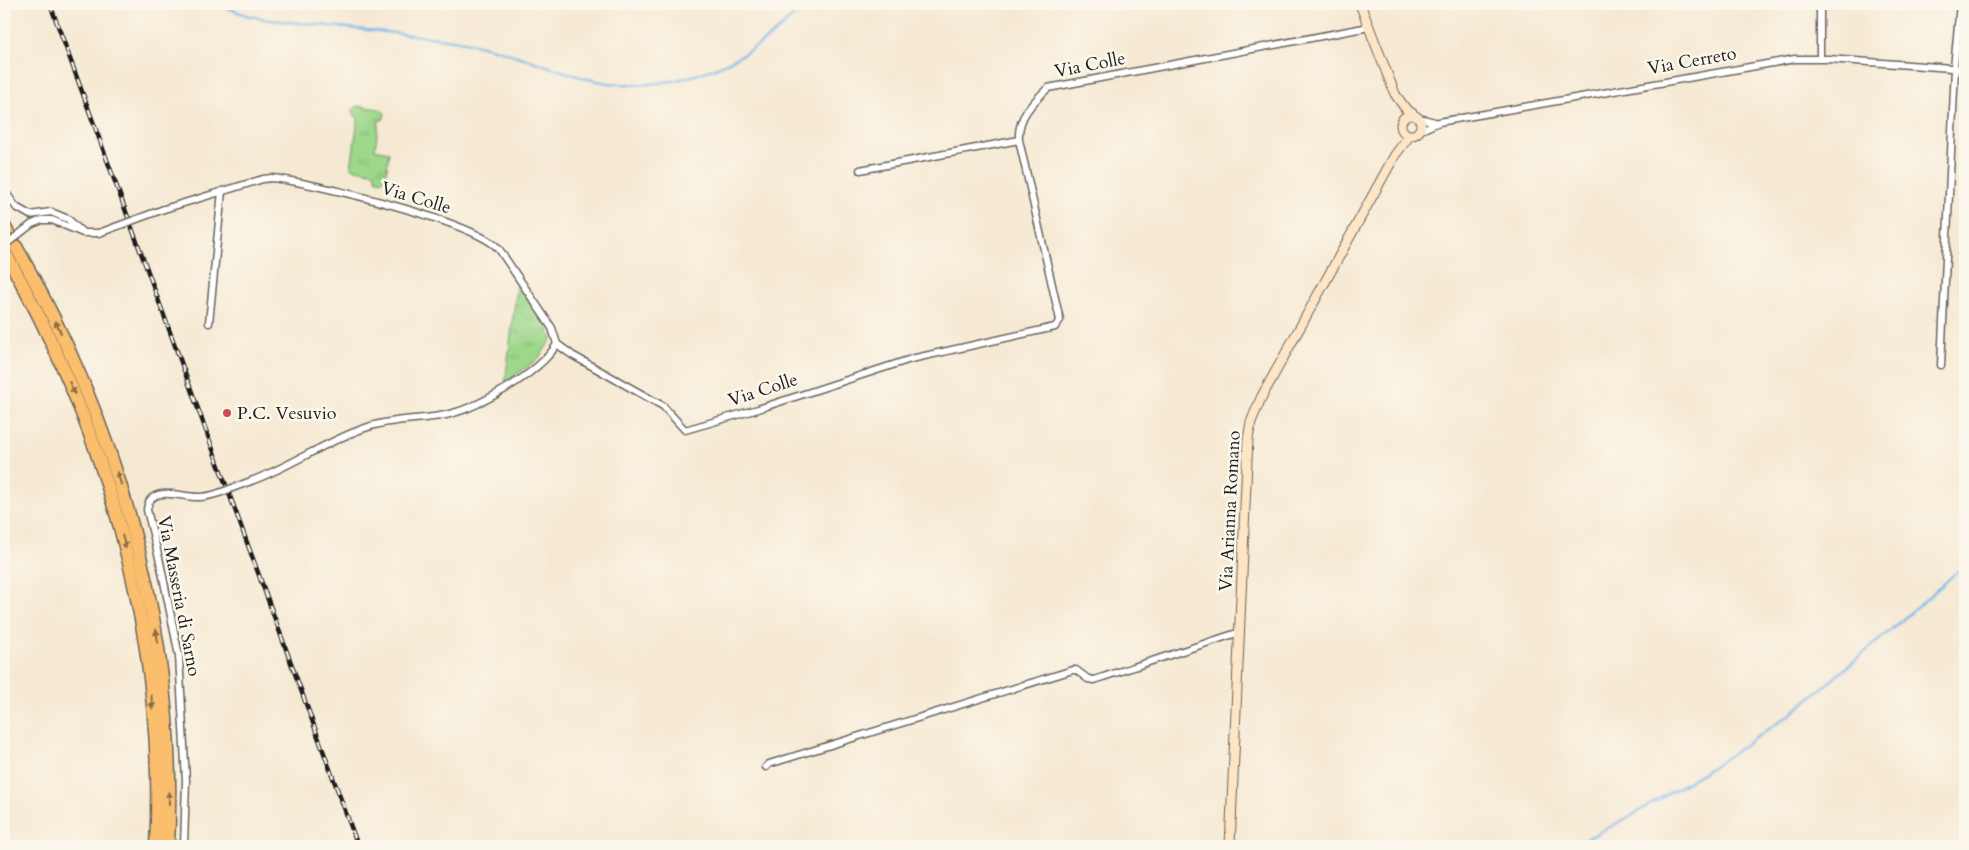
<svg xmlns="http://www.w3.org/2000/svg" width="1969" height="850" font-family="Cardo,serif">
  <style>
    .grass { fill: url(#grass-tufts); stroke: #5c7a53 }
    .lines { fill: none; stroke-linecap: round; stroke-linejoin: round }
    .stream { stroke: #76b4e9; stroke-width: 2.5 }
    .street-casing { stroke: #68645c; stroke-width: 9 }
    .secondary-casing { stroke: #68645c; stroke-width: 11 }
    .highway-casing { stroke: #68645c; stroke-width: 15 }
    .street { stroke: #fff; stroke-width: 6 }
    .secondary { stroke: #fde5c5; stroke-width: 9 }
    .highway { stroke: #fabe6d; stroke-width: 12 }
    .rail-casing { stroke: #1c1c1c; stroke-width: 4.5 }
    .rail { stroke: #fbf7ec; stroke-width: 2.5; stroke-dasharray: 8; stroke-linecap: butt }
    .street-bridge-casing { stroke: #68645c; stroke-width: 9; stroke-linecap: butt }
    .street-bridge { stroke: #fff; stroke-width: 6 }
    .oneway { fill: #8b6d44 }
    .poi-dot { fill: #d1495b; stroke: #fbf7ec; stroke-width: 2 }
    .labels { text-anchor: middle; dominant-baseline: central; stroke-width: 5; stroke-linejoin: round; paint-order: stroke }
    .street-label { font-size: 18px; fill: #1c1c1c; stroke: #fbf7ec }
    .poi-label { font-size: 18px; fill: #1c1c1c; stroke: #fbf7ec; text-anchor: start }
  </style>
  <defs>
    <pattern id="grass-tufts" width="24" height="20" patternUnits="userSpaceOnUse" patternTransform="scale(1.25)"><rect width="24" height="20" fill="#9cd78a"/><path d="M3 7l-1-3M5 7V3M7 7l1-3M15 17l-1-3M17 17v-4M19 17l1-3" fill="none" stroke="#86b876"/></pattern>
  </defs>
  <rect width="100%" height="100%" fill="#fbf7ec"/>
  <filter id="ink" filterUnits="userSpaceOnUse"><feTurbulence type="fractalNoise" baseFrequency=".02" numOctaves="2"/><feDisplacementMap in="SourceGraphic" scale="10" xChannelSelector="R" yChannelSelector="G"/><feConvolveMatrix kernelMatrix="1 2 1 2 8 2 1 2 1" color-interpolation-filters="sRGB"/></filter>
  <filter id="wash" filterUnits="userSpaceOnUse"><feTurbulence type="fractalNoise" baseFrequency=".0096" numOctaves="4" result="noise"/><feDisplacementMap in="SourceGraphic" scale="20" xChannelSelector="R" yChannelSelector="G"/><feGaussianBlur stdDeviation="1.12" result="paint"/><feColorMatrix in="noise" values="0 0 0 0 0 0 0 0 0 0 0 0 0 0 0 0 0 1.4 0 .05"/><feComposite in="paint" operator="in"/></filter>
  <g filter="url(#wash)">
    <rect width="100%" height="100%" fill="#f6e9d3"/>
    <path class="grass" d="M 357,106 L 380,109 L 385,113 L 384,119 L 379,121 L 375,149 L 389,152 L 386,177 L 381,181 L 376,179 L 375,173 L 351,168 L 358,117 L 353,115 L 352,111 Z
      M 517,285 L 547,326 L 552,339 L 538,359 L 505,383 Z"/>
    <g class="lines">
      <path class="stream" d="M 216,4 L 249,16 L 270,20 C 320,25 370,30 420,36 C 436,38 453,39 469,43 C 510,51 548,68 588,79 C 653,95 720,75 772,35 C 784,26 794,14 805,4
        M 1573,846 L 1631,816 L 1714,766 L 1791,714 L 1870,648 L 1965,565"/>
    </g>
  </g>
  <g filter="url(#ink)">
    <g class="lines">
      <g class="street-casing">
        <path id="street" d="M 1820,4 L 1820,59
          M 1954,68 L 1960,4
          M 1419,118 L 1435,122
          M 1419,131 L 1439,122 L 1795,59 L 1828,59 L 1965,69
          M 860,170 L 1019,140
          M 4,190 L 16,207 L 30,215 L 51,212 L 68,219 L 83,233
          M 164,209 L 263,179 L 272,178 C 314,183 473,221 499,249 L 552,328 L 557,344 L 572,355 L 663,406 L 685,430 L 758,409 L 911,359 L 1055,327 L 1060,320 L 1019,140 C 1017,118 1032,103 1048,88 L 1369,27
          M 23,231 L 32,224 L 42,220 L 52,220 L 83,233 L 99,233
          M 209,323 L 222,191
          M 1941,365 L 1955,68
          M 251,481 C 292,466 327,440 368,427 C 391,419 416,420 440,416 C 474,411 539,374 557,344
          M 766,767 L 769,764 L 1073,670 L 1076,670 L 1088,679 L 1094,680 L 1240,632
          M 184,846 L 186,781 L 179,656 L 160,562 L 147,510 C 149,483 183,498 199,497 C 206,497 213,495 219,493"/>
      </g>
      <g class="secondary-casing">
        <path id="secondary" d="M 1360,4 L 1395,94 L 1405,108 L 1413,114
          M1401 125a10 10 0 1 1 20 0a10 10 0 1 1-20 0Z
          M 1230,846 L 1248,439 L 1251,422 L 1261,398 L 1395,155 L 1410,135"/>
      </g>
      <g class="highway-casing">
        <path id="highway" d="M 4,226 C 115,413 179,627 168,846
          M 4,251 C 107,431 167,637 156,846"/>
      </g>
      <use href="#street" class="street"/>
      <use href="#secondary" class="secondary"/>
      <use href="#highway" class="highway"/>
      <g class="rail-casing">
        <path id="rail" d="M 50,4 L 358,846"/>
      </g>
      <use href="#rail" class="rail"/>
      <g class="street-bridge-casing">
        <path id="street-bridge" d="M 99,233 L 164,209
          M 4,246 L 23,231
          M 219,493 L 251,481"/>
      </g>
      <use href="#street-bridge" class="street-bridge"/>
    </g>
    <defs><path id="oneway-solid" d="M-6-.8H1V-3.2L6.5 0L1 3.2V.8H-6Z" transform="scale(1.25)"/></defs>
    <g class="oneway">
      <use href="#oneway-solid" transform="translate(58 327) rotate(-116)"/>
      <use href="#oneway-solid" transform="translate(72 388) rotate(67)"/>
      <use href="#oneway-solid" transform="translate(119 478) rotate(-108)"/>
      <use href="#oneway-solid" transform="translate(124 542) rotate(75)"/>
      <use href="#oneway-solid" transform="translate(157 636) rotate(-98)"/>
      <use href="#oneway-solid" transform="translate(152 702) rotate(85)"/>
      <use href="#oneway-solid" transform="translate(169 798) rotate(-90)"/>
    </g>
  </g>
  <circle class="poi-dot" cx="227" cy="413" r="5"/>
  <g class="labels">
    <g class="street-label">
      <text transform="translate(1692 61) rotate(-10)">Via Cerreto</text>
      <text transform="translate(1090 65) rotate(-11)">Via Colle</text>
      <text transform="translate(416 198) rotate(17)">Via Colle</text>
      <text transform="translate(763 390) rotate(-18)">Via Colle</text>
      <text transform="translate(1230 511) rotate(-87)">Via Arianna Romano</text>
      <text transform="translate(179 596) rotate(79)">Via Masseria di Sarno</text>
    </g>
    <g class="poi-label">
      <text x="237" y="413">P.C. Vesuvio</text>
    </g>
  </g>
  <rect width="1969" height="850" fill="none" stroke="#fbf7ec" stroke-width="20"/>
</svg>
